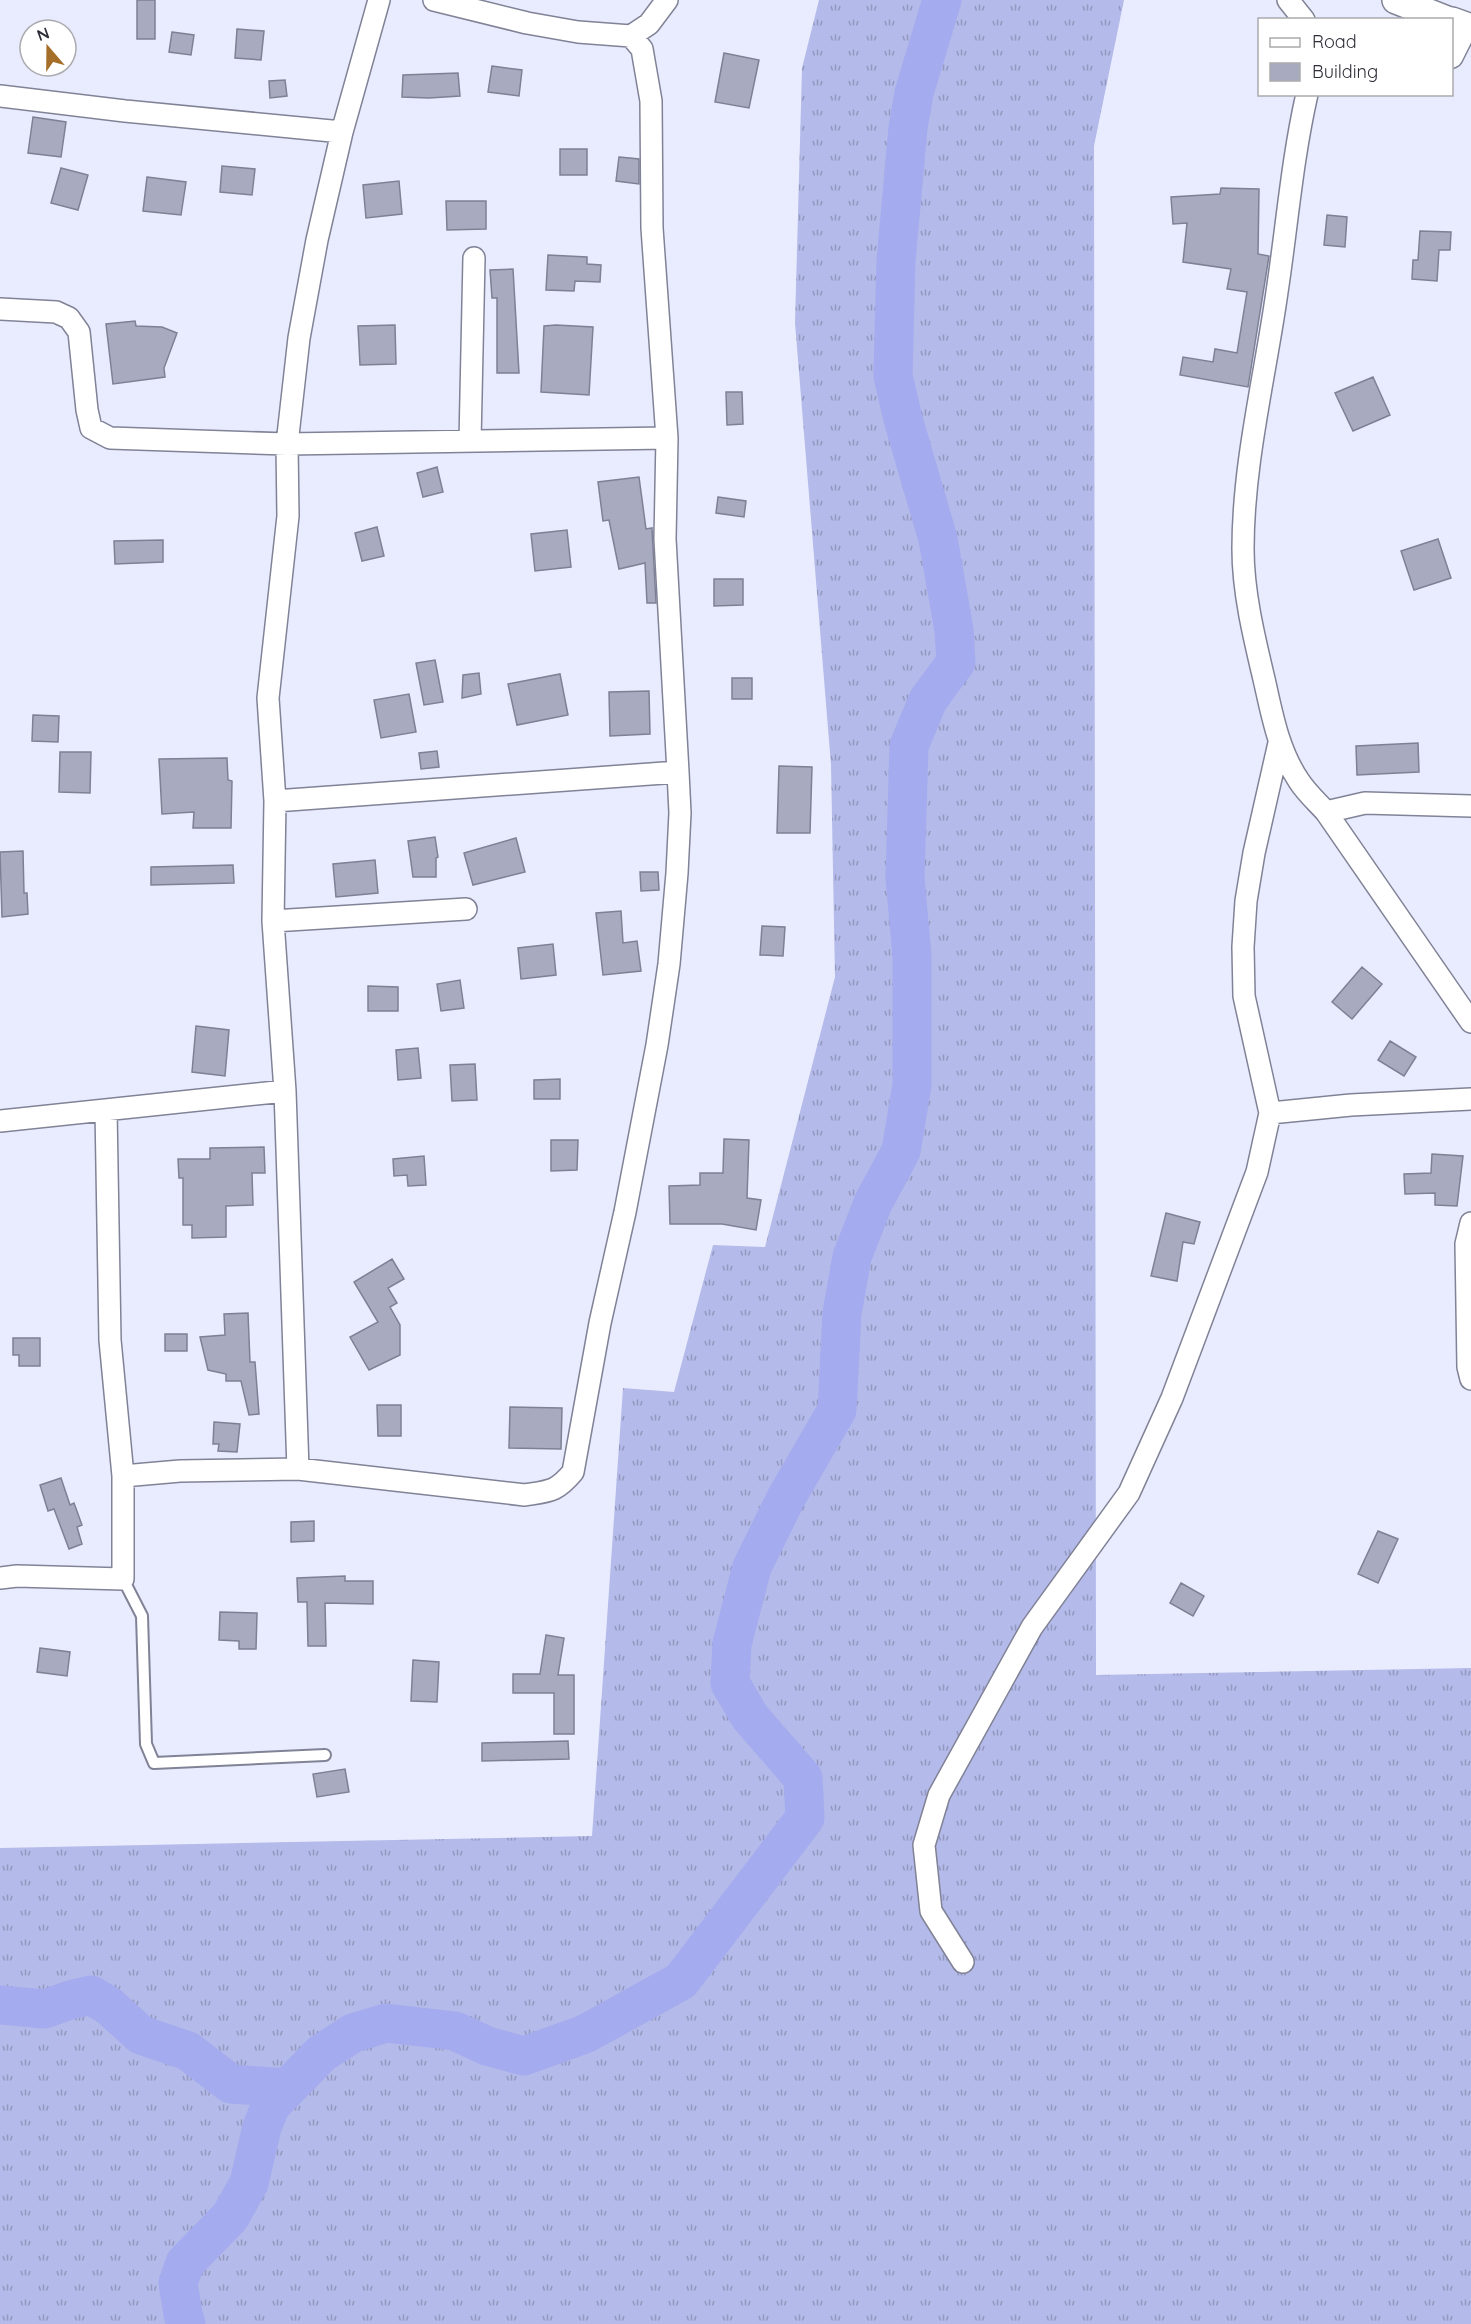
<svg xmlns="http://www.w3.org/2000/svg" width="1471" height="2324" font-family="Quicksand,sans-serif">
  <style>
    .grass { fill: url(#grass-tufts) }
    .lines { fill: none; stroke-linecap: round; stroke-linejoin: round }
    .river { stroke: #a4abee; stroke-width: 39 }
    .building { fill: #a8abc0; stroke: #7e8094; stroke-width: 1.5 }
    .service-casing { stroke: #808296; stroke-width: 14 }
    .minor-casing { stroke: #808296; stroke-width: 24 }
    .tertiary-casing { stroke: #808296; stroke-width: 30 }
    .service { stroke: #fff; stroke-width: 10 }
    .minor { stroke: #fff; stroke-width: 21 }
    .tertiary { stroke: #fff; stroke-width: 27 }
  </style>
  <defs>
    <pattern id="grass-tufts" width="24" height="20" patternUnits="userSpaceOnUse" patternTransform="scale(1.5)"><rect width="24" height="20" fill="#b4bae9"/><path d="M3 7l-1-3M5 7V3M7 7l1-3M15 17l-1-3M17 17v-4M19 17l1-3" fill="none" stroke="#9398be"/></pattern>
  </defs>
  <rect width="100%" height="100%" fill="#e9ecfe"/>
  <path class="grass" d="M 819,0 L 1124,0 L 1094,146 L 1096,1675 L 1471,1668 L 1471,2324 L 0,2324 L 0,1848 L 592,1836 L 623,1388 L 674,1392 L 713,1245 L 765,1247 L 835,977 L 831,765 L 795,323 L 802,68 Z"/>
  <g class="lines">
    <path class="river" d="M 0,2005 L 45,2009 L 70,2000 L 91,1995 L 109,2006 L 141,2035 L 188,2051 L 231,2084 L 287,2088
      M 186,2324 L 183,2314 L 178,2283 L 185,2263 L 230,2217 L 249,2183 L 262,2127 L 271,2105 L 322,2053 L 353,2033 L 386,2023 L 455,2031 L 487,2046 L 524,2056 L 585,2034 L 681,1981 L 805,1818 L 803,1778 L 750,1717 L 730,1683 L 732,1644 L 752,1567 L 786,1498 L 837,1410 L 842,1313 L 852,1257 L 873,1203 L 901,1151 L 912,1085 L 912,956 L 905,878 L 909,746 L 928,700 L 956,662 L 954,630 L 938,539 L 903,419 L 893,376 L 896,261 L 908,128 L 914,93 L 942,0"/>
  </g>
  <path class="building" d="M 137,0 L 155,0 L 155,39 L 137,39 Z
    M 237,29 L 264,31 L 261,60 L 235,58 Z
    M 172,32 L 194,35 L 191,55 L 169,52 Z
    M 724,53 L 759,60 L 749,108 L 715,102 Z
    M 492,66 L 522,70 L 519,96 L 488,92 Z
    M 458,73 L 460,96 L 429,98 L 402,97 L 403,75 Z
    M 285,80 L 287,96 L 270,98 L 269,81 Z
    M 33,117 L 66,122 L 61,157 L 28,153 Z
    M 560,149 L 587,149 L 587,175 L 560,175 Z
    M 619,157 L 639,159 L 639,184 L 616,181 Z
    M 222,166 L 255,169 L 252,195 L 220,192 Z
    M 61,168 L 88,175 L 78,210 L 51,203 Z
    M 147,177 L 186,182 L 181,215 L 143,211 Z
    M 399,181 L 402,214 L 366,218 L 363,185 Z
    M 1221,188 L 1259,189 L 1258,254 L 1269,256 L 1248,387 L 1180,375 L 1183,357 L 1213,362 L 1215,349 L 1237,353 L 1247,292 L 1227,289 L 1231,269 L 1183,262 L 1187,223 L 1173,224 L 1171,197 L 1220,194 Z
    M 446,201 L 486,201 L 486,229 L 447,230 Z
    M 1327,215 L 1347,217 L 1345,247 L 1324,245 Z
    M 1420,231 L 1451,232 L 1450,250 L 1439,250 L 1437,281 L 1412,279 L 1413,260 L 1418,260 Z
    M 548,255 L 587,257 L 587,264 L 601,265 L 600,282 L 575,281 L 574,291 L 546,290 Z
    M 513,269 L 519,373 L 497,373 L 497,298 L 492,298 L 490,270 Z
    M 135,321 L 136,326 L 162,327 L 177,333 L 164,368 L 165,377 L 113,384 L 106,324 Z
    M 395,325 L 396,364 L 360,365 L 358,326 Z
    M 556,325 L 593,327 L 589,395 L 541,392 L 544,326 Z
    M 1373,377 L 1390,415 L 1353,431 L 1335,393 Z
    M 726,392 L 742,392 L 743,424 L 727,425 Z
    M 437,467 L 443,492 L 423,497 L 417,473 Z
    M 639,477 L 646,529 L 652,528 L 656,603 L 647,603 L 645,563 L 619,569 L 609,520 L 603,521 L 598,482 Z
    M 718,497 L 746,501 L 744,517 L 716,513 Z
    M 377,527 L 384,556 L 362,561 L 355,533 Z
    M 567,530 L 571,567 L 535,571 L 531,534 Z
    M 1438,539 L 1451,578 L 1414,590 L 1401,551 Z
    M 163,540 L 163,562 L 115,564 L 114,541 Z
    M 714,579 L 743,579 L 743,605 L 714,606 Z
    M 435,660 L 443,702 L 424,705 L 416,663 Z
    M 479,673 L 481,694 L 462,698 L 463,675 Z
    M 560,674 L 568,715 L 517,725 L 508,684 Z
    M 732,678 L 752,678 L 752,699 L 732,699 Z
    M 649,691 L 650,734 L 610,736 L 609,692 Z
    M 409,694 L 416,732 L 381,738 L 374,700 Z
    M 33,715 L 59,716 L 58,742 L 32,741 Z
    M 1418,743 L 1419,772 L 1357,775 L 1356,746 Z
    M 437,751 L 439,767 L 421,769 L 419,753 Z
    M 60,752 L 91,752 L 90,793 L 59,792 Z
    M 227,758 L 228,780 L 232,781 L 231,828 L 193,828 L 194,812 L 162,814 L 159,759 Z
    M 779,766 L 812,767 L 810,833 L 777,833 Z
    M 435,837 L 438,857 L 436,858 L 436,877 L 413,877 L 408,841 Z
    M 516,838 L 525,872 L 473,885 L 464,853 Z
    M 23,851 L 24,893 L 27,893 L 28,914 L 2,917 L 0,852 Z
    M 375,860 L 378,893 L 336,897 L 333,864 Z
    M 233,865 L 234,883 L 151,885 L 151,867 Z
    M 640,872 L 658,872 L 659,890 L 641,891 Z
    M 621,911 L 623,943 L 637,941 L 641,971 L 603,975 L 596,913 Z
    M 762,926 L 785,927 L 783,956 L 760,955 Z
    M 553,944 L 556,975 L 521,979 L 518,948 Z
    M 1362,967 L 1382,984 L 1352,1019 L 1332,1002 Z
    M 460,980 L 464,1008 L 441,1011 L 437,984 Z
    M 368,986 L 398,987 L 398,1011 L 368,1011 Z
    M 196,1026 L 229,1030 L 225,1076 L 192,1072 Z
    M 1390,1041 L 1416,1057 L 1404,1076 L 1378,1060 Z
    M 418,1048 L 421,1078 L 398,1080 L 396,1050 Z
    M 475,1064 L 477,1100 L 452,1101 L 450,1065 Z
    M 560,1079 L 560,1099 L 534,1099 L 534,1080 Z
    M 724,1139 L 749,1140 L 747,1198 L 761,1200 L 756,1230 L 722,1224 L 670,1224 L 669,1186 L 700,1185 L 700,1173 L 723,1173 Z
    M 551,1140 L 578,1140 L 577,1170 L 551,1171 Z
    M 264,1147 L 265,1173 L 252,1173 L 253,1205 L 226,1206 L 226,1237 L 192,1238 L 192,1225 L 183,1225 L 183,1178 L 179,1178 L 178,1159 L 210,1159 L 210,1148 Z
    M 1432,1154 L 1463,1156 L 1457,1206 L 1435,1205 L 1435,1193 L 1405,1194 L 1404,1174 L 1431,1173 Z
    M 424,1156 L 426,1185 L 408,1186 L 407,1175 L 394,1176 L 393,1159 Z
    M 1166,1213 L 1200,1222 L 1194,1244 L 1183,1242 L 1177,1281 L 1151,1276 Z
    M 392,1259 L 404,1279 L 388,1288 L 397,1303 L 390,1307 L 400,1325 L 400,1355 L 369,1370 L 350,1337 L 378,1322 L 354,1282 Z
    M 248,1313 L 250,1362 L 255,1362 L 259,1414 L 249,1415 L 241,1381 L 226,1381 L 226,1374 L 208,1370 L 200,1337 L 225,1335 L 224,1314 Z
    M 165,1334 L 187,1334 L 187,1351 L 165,1351 Z
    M 13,1338 L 40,1338 L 40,1366 L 19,1366 L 19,1355 L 13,1355 Z
    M 377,1405 L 401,1405 L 401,1436 L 378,1436 Z
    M 510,1407 L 562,1408 L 561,1449 L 509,1448 Z
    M 214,1422 L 240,1424 L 237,1452 L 218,1451 L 219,1444 L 213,1444 Z
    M 61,1478 L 70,1505 L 74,1503 L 82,1525 L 77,1527 L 82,1544 L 69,1549 L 54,1509 L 48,1511 L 40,1485 Z
    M 314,1521 L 314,1541 L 291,1542 L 291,1522 Z
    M 1378,1531 L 1398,1539 L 1378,1583 L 1358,1574 Z
    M 345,1576 L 345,1581 L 373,1581 L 373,1604 L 325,1603 L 326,1646 L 308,1646 L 307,1602 L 298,1602 L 297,1578 Z
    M 1181,1583 L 1204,1596 L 1193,1616 L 1170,1603 Z
    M 220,1612 L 257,1613 L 256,1649 L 239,1649 L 239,1641 L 219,1640 Z
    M 546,1635 L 564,1638 L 558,1675 L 574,1675 L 574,1734 L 554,1734 L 554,1693 L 513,1693 L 513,1674 L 540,1674 Z
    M 40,1648 L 70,1652 L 67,1676 L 37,1672 Z
    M 413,1660 L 439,1662 L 437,1702 L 411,1701 Z
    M 568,1741 L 569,1759 L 482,1761 L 482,1743 Z
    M 345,1769 L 349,1792 L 317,1797 L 313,1774 Z"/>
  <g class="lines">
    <g class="service-casing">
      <path id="service" d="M 123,1579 L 142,1616 L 146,1744 L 154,1763 L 325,1755"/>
    </g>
    <g class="minor-casing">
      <path id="minor" d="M 434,0 L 527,23 L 578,32 L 631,36 L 649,24 L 667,0
        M 1288,0 L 1304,20
        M 1452,57 L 1467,27
        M 1307,94 C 1292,160 1287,226 1277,292 C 1265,377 1243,463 1243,549 C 1243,592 1254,637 1264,679 C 1272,714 1278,750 1299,781 C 1306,792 1317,802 1326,812 L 1471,1022
        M 0,96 L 125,111 L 342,132
        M 0,309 L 56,312 L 69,318 L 79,332 L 87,410 L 91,428 L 110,438 L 287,444 L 667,438
        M 470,441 L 474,258
        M 275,801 L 678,772
        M 1326,812 L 1365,803 L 1471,806
        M 273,921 L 466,909
        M 106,1110 L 110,1340 L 123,1476
        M 1270,1113 L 1351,1105 L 1471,1099
        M 0,1121 L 285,1091
        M 1471,1223 L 1466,1244 L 1468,1367 L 1471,1379
        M 298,1469 L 285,1091 L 273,921 L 275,801 L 268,698 L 288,516 L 287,444 L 299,338 L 317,240 L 342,132 L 379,0
        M 0,1578 L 17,1576 L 123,1579 L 123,1476 L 180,1471 L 298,1469 L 525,1495 C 550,1491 556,1492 573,1472 L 600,1323 L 625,1212 L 657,1045 L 669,964 L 677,873 L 680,813 L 678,772 L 665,539 L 667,438 L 652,228 L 651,101 L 642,49 L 631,36
        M 963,1962 L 931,1911 L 924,1845 L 939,1795 L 1032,1627 L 1129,1493 L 1172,1398 L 1257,1172 L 1270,1113 L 1244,996 L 1243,947 L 1246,901 L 1254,853 L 1279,743"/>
    </g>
    <g class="tertiary-casing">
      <path id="tertiary" d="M 1396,0 L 1447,20
        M 1452,21 L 1471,28"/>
    </g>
    <use href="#service" class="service"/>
    <use href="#minor" class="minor"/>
    <use href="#tertiary" class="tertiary"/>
  </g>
  <rect x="1258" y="18" width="195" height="78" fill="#ffffff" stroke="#ababaf" stroke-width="1.5"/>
  <rect x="1270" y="38" width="30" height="9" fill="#ffffff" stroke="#ababaf" stroke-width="1.5"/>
  <text x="1312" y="48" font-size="18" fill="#2d2e37">Road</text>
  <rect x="1270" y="63" width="30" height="18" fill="#a8abc0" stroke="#ababaf" stroke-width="1.5"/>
  <text x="1312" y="78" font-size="18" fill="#2d2e37">Building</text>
  <g transform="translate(48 48) rotate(340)"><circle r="28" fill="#ffffff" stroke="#ababaf" stroke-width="1.5"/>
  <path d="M0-4.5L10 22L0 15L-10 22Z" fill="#a56f29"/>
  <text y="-9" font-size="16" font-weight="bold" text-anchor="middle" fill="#2d2e37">N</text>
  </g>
</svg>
